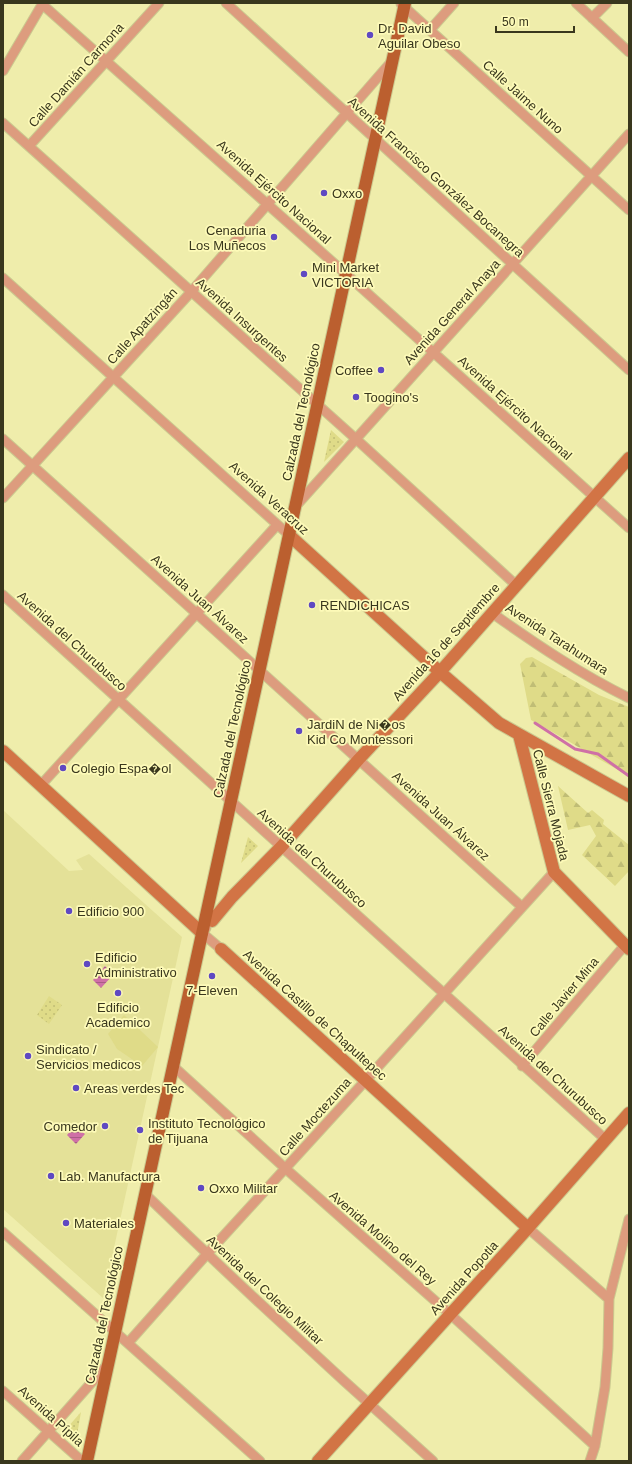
<svg xmlns="http://www.w3.org/2000/svg" width="632" height="1464" font-family="Helvetica,sans-serif">
  <style>
    .built { fill: #e4e198 }
    .grass { fill: url(#grass-dots) }
    .forest { fill: url(#forest-firs) }
    .pitch { fill: #dfdb88 }
    .water { fill: url(#water-rules) }
    .lines { fill: none; stroke-linecap: round; stroke-linejoin: round }
    .stream { stroke: #cf70a6; stroke-width: 3 }
    .street-casing { stroke: #cbc98f; stroke-width: 11 }
    .secondary-casing { stroke: #cbc98f; stroke-width: 14 }
    .primary-casing { stroke: #cbc98f; stroke-width: 14 }
    .street { stroke: #dd9c7e; stroke-width: 9 }
    .secondary { stroke: #d27445; stroke-width: 12 }
    .primary { stroke: #bb5f2f; stroke-width: 12 }
    .poi-dot { fill: #5f49c2; stroke: #fdfab8; stroke-width: 1.5 }
    .labels { text-anchor: middle; dominant-baseline: central; stroke-width: 3.5; stroke-linejoin: round; paint-order: stroke }
    .poi-label { font-size: 13px; fill: #39371d; stroke: #fdfab8; text-anchor: start }
    .street-label { font-size: 13px; fill: #39371d; stroke: #fdfab8 }
  </style>
  <defs>
    <pattern id="grass-dots" width="8" height="8" patternUnits="userSpaceOnUse"><rect width="8" height="8" fill="#dfdb88"/><path d="M2 2h.1M6 6h.1" fill="none" stroke="#c0bd75" stroke-width="1.8" stroke-linecap="round"/></pattern>
    <pattern id="forest-firs" width="22" height="20" patternUnits="userSpaceOnUse"><rect width="22" height="20" fill="#dfdb88"/><path d="M5 1l3.5 6h-7zM16 11l3.5 6h-7z" fill="#c0bd75"/></pattern>
    <pattern id="water-rules" width="6" height="5" patternUnits="userSpaceOnUse"><rect width="6" height="5" fill="#cf70a6"/><path d="M0 2.5h6" fill="none" stroke="#a95d87"/></pattern>
  </defs>
  <rect width="100%" height="100%" fill="#efedab"/>
  <path class="built" d="M 3,810 L 69,871 L 83,870 L 76,860 L 89,854 L 182,937 L 103,1298 L 3,1209 Z"/>
  <path class="grass" d="M 331,430 L 344,442 L 324,462 Z
    M 248,837 L 258,846 L 241,863 Z
    M 49,996 L 62,1005 L 49,1024 L 37,1015 Z
    M 81,1412 L 77,1435 L 67,1428 Z"/>
  <path class="forest" d="M 532,657 L 599,695 L 629,707 L 629,776 C 596,758 564,738 531,720 L 520,664 L 526,658 Z
    M 558,786 L 588,813 L 592,810 L 604,820 L 603,824 L 629,845 L 629,871 L 615,886 L 582,855 L 596,836 L 590,825 L 568,830 Z"/>
  <path class="pitch" d="M 124,1015 L 158,1047 L 142,1066 L 117,1049 L 108,1034 Z"/>
  <path class="water" d="M 105,966 L 113,975 L 101,988 L 93,980 Z
    M 75,1126 L 85,1134 L 76,1144 L 67,1135 Z"/>
  <g class="lines">
    <path class="stream" d="M 535,723 L 575,749 L 598,754 L 629,776"/>
    <g class="street-casing">
      <path id="street" d="M 226,3 L 629,370
        M 576,3 L 629,52
        M 401,4 L 629,210
        M 43,5 L 346,274 L 629,528
        M 592,18 L 607,3
        M 430,30 L 454,3
        M 3,71 L 43,3
        M 3,123 L 356,439 L 516,585
        M 29,146 L 159,3
        M 3,278 L 289,535
        M 3,439 L 522,907
        M 3,498 L 191,292 L 392,61
        M 295,507 L 629,134
        M 3,595 L 605,1139
        M 492,613 C 536,644 580,674 629,698
        M 41,785 L 277,525
        M 206,928 L 202,933 L 221,949
        M 173,1066 L 286,1169 L 450,1314 L 595,1446
        M 522,1066 L 625,945
        M 145,1194 C 239,1285 335,1374 433,1461
        M 528,1228 L 609,1299
        M 3,1232 L 260,1461
        M 128,1343 L 207,1254 L 366,1080 L 554,872
        M 3,1391 L 82,1461
        M 22,1461 L 108,1364
        M 590,1461 L 595,1446 L 605,1387 L 608,1348 L 609,1299 L 629,1219"/>
    </g>
    <g class="secondary-casing">
      <path id="secondary" d="M 289,535 L 440,672 L 499,723 L 629,796
        M 519,735 L 554,872 L 629,949
        M 3,751 L 202,933
        M 212,921 L 232,897 L 281,847 L 359,759 L 440,672 L 629,458
        M 221,949 L 528,1228
        M 318,1461 L 528,1228 L 629,1113"/>
    </g>
    <g class="primary-casing">
      <path id="primary" d="M 87,1461 L 405,3"/>
    </g>
    <use href="#street" class="street"/>
    <use href="#secondary" class="secondary"/>
    <use href="#primary" class="primary"/>
  </g>
  <g class="poi-dot">
    <circle cx="370" cy="35" r="4"/>
    <circle cx="324" cy="193" r="4"/>
    <circle cx="274" cy="237" r="4"/>
    <circle cx="304" cy="274" r="4"/>
    <circle cx="381" cy="370" r="4"/>
    <circle cx="356" cy="397" r="4"/>
    <circle cx="312" cy="605" r="4"/>
    <circle cx="299" cy="731" r="4"/>
    <circle cx="63" cy="768" r="4"/>
    <circle cx="69" cy="911" r="4"/>
    <circle cx="87" cy="964" r="4"/>
    <circle cx="212" cy="976" r="4"/>
    <circle cx="118" cy="993" r="4"/>
    <circle cx="28" cy="1056" r="4"/>
    <circle cx="76" cy="1088" r="4"/>
    <circle cx="105" cy="1126" r="4"/>
    <circle cx="140" cy="1130" r="4"/>
    <circle cx="51" cy="1176" r="4"/>
    <circle cx="201" cy="1188" r="4"/>
    <circle cx="66" cy="1223" r="4"/>
  </g>
  <g class="labels">
    <g class="poi-label">
      <text x="378" y="28">Dr. David<tspan x="378" dy="15">Aguilar Obeso</tspan></text>
      <text x="332" y="193">Oxxo</text>
      <text x="266" y="230" text-anchor="end">Cenaduria<tspan x="266" dy="15">Los Muñecos</tspan></text>
      <text x="312" y="267">Mini Market<tspan x="312" dy="15">VICTORIA</tspan></text>
      <text x="373" y="370" text-anchor="end">Coffee</text>
      <text x="364" y="397">Toogino's</text>
      <text x="320" y="605">RENDICHICAS</text>
      <text x="307" y="724">JardiN de Ni�os<tspan x="307" dy="15">Kid Co Montessori</tspan></text>
      <text x="71" y="768">Colegio Espa�ol</text>
      <text x="77" y="911">Edificio 900</text>
      <text x="95" y="957">Edificio<tspan x="95" dy="15">Administrativo</tspan></text>
      <text x="212" y="990" text-anchor="middle">7-Eleven</text>
      <text x="118" y="1007" text-anchor="middle">Edificio<tspan x="118" dy="15">Academico</tspan></text>
      <text x="36" y="1049">Sindicato /<tspan x="36" dy="15">Servicios medicos</tspan></text>
      <text x="84" y="1088">Areas verdes Tec</text>
      <text x="148" y="1123">Instituto Tecnológico<tspan x="148" dy="15">de Tijuana</tspan></text>
      <text x="97" y="1126" text-anchor="end">Comedor</text>
      <text x="59" y="1176">Lab. Manufactura</text>
      <text x="209" y="1188">Oxxo Militar</text>
      <text x="74" y="1223">Materiales</text>
    </g>
    <g class="street-label">
      <text transform="translate(76 75) rotate(-48)">Calle Damián Carmona</text>
      <text transform="translate(523 97) rotate(42)">Calle Jaime Nuno</text>
      <text transform="translate(436 177) rotate(42)">Avenida Francisco González Bocanegra</text>
      <text transform="translate(274 192) rotate(42)">Avenida Ejército Nacional</text>
      <text transform="translate(452 312) rotate(-48)">Avenida General Anaya</text>
      <text transform="translate(242 320) rotate(42)">Avenida Insurgentes</text>
      <text transform="translate(142 326) rotate(-48)">Calle Apatzingán</text>
      <text transform="translate(515 408) rotate(42)">Avenida Ejército Nacional</text>
      <text transform="translate(301 412) rotate(-78)">Calzada del Tecnológico</text>
      <text transform="translate(269 498) rotate(42)">Avenida Veracruz</text>
      <text transform="translate(200 599) rotate(42)">Avenida Juan Álvarez</text>
      <text transform="translate(557 639) rotate(33)">Avenida Tarahumara</text>
      <text transform="translate(72 641) rotate(42)">Avenida del Churubusco</text>
      <text transform="translate(446 642) rotate(-48)">Avenida 16 de Septiembre</text>
      <text transform="translate(232 729) rotate(-78)">Calzada del Tecnológico</text>
      <text transform="translate(551 805) rotate(76)">Calle Sierra Mojada</text>
      <text transform="translate(441 816) rotate(42)">Avenida Juan Álvarez</text>
      <text transform="translate(312 858) rotate(42)">Avenida del Churubusco</text>
      <text transform="translate(564 997) rotate(-50)">Calle Javier Mina</text>
      <text transform="translate(315 1015) rotate(42)">Avenida Castillo de Chapultepec</text>
      <text transform="translate(553 1075) rotate(42)">Avenida del Churubusco</text>
      <text transform="translate(315 1117) rotate(-48)">Calle Moctezuma</text>
      <text transform="translate(383 1238) rotate(41)">Avenida Molino del Rey</text>
      <text transform="translate(464 1278) rotate(-48)">Avenida Popotla</text>
      <text transform="translate(265 1290) rotate(43)">Avenida del Colegio Militar</text>
      <text transform="translate(104 1315) rotate(-78)">Calzada del Tecnológico</text>
      <text transform="translate(51 1416) rotate(42)">Avenida Pípila</text>
    </g>
  </g>
  <rect width="632" height="1464" fill="none" stroke="#39371d" stroke-width="8"/>
  <path d="M496 26v6h78v-6" fill="none" stroke="#39371d" stroke-width="2"/>
  <text x="502" y="26" font-size="12" fill="#39371d" stroke="#fdfab8" stroke-width="3" paint-order="stroke">50 m</text>
</svg>
